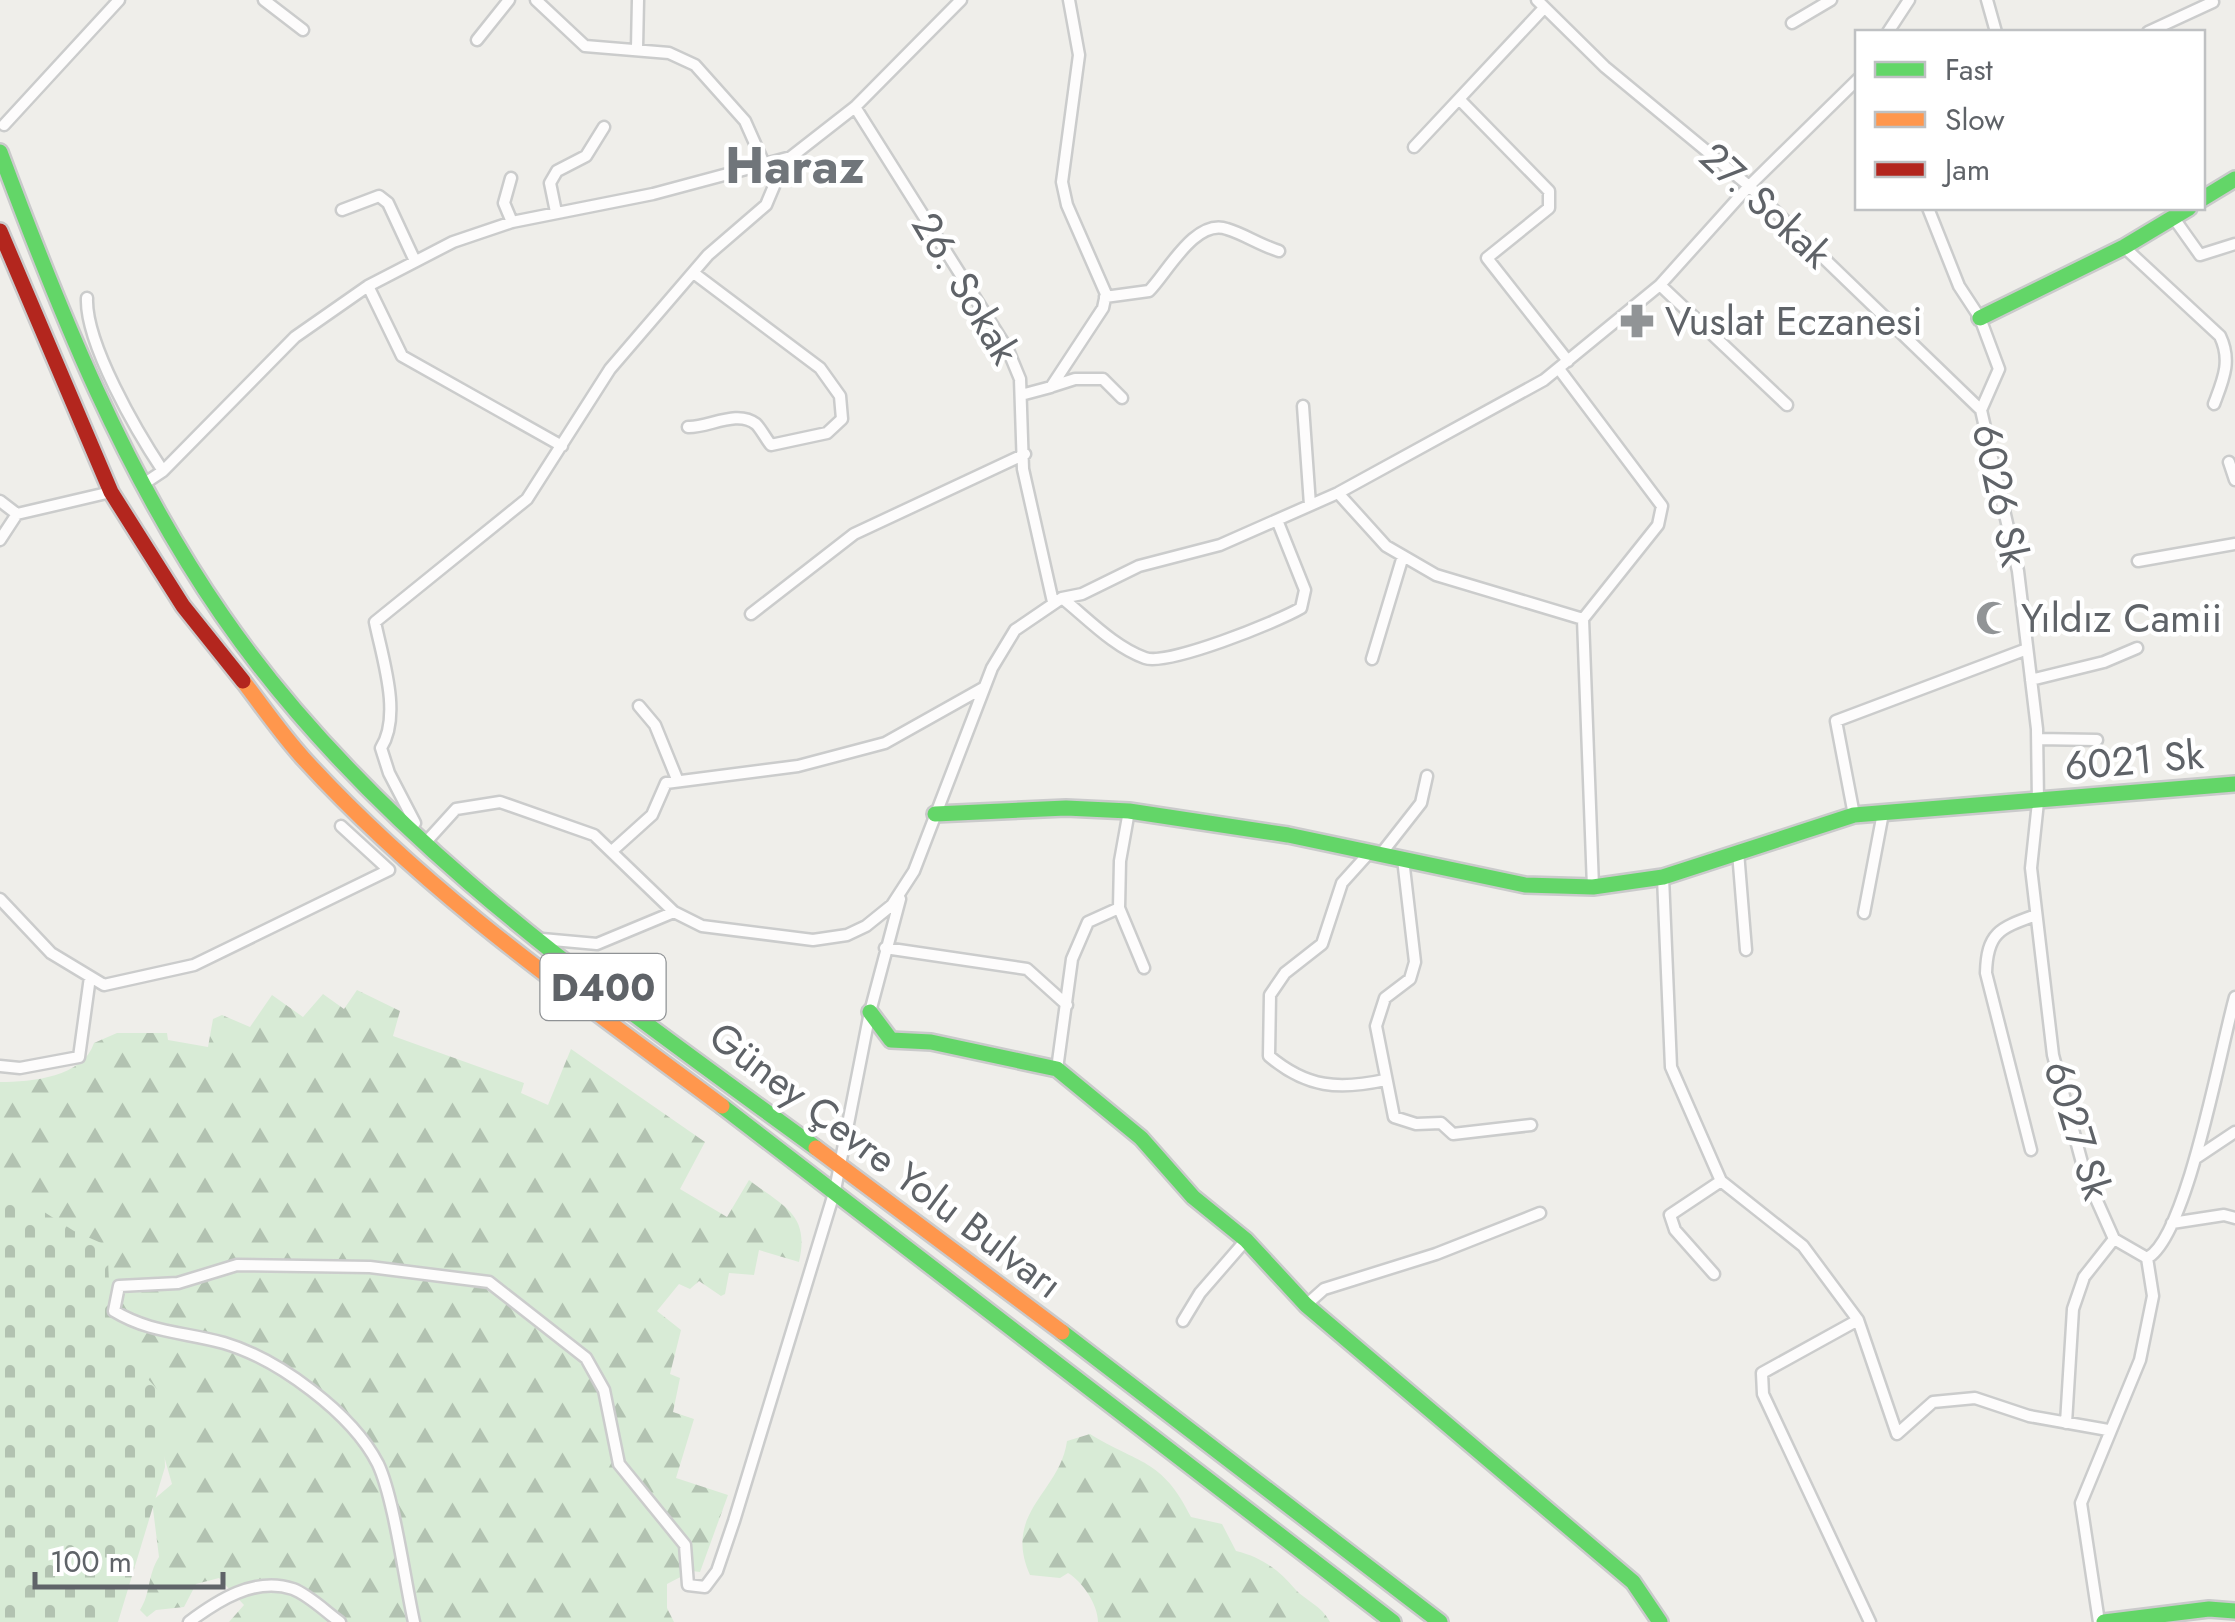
<svg xmlns="http://www.w3.org/2000/svg" width="2235" height="1622" font-family="Jost,sans-serif">
  <style>
    .forest { fill: url(#forest-firs) }
    .cemetery { fill: url(#cemetery-stones) }
    .lines { fill: none; stroke-linecap: round; stroke-linejoin: round }
    .street-casing { stroke: #cbcccc; stroke-width: 15 }
    .fast-casing { stroke: #cacacb; stroke-width: 20 }
    .slow-casing { stroke: #cacacb; stroke-width: 20 }
    .jam-casing { stroke: #cacacb; stroke-width: 20 }
    .street { stroke: #fdfcfc; stroke-width: 10 }
    .fast { stroke: #63d668; stroke-width: 15 }
    .slow { stroke: #ff974d; stroke-width: 15 }
    .jam { stroke: #b3261e; stroke-width: 15 }
    .labels { text-anchor: middle; dominant-baseline: central; stroke-width: 9; stroke-linejoin: round; paint-order: stroke }
    .shield { fill: #fff; stroke: #8f9295; stroke-width: 2.5 }
    .shield-label { font-size: 38px; font-weight: bold; fill: #5f6368 }
    .street-label { font-size: 40px; fill: #5f6368; stroke: #fff }
    .poi-label { font-size: 40px; fill: #5f6368; stroke: #fff; text-anchor: start }
    .district-label { font-size: 50px; font-weight: bold; fill: #70757a; stroke: #fff }
  </style>
  <defs>
    <pattern id="forest-firs" width="22" height="20" patternUnits="userSpaceOnUse" patternTransform="scale(2.5)"><rect width="22" height="20" fill="#d8ebd6"/><path d="M5 1l3.5 6h-7zM16 11l3.5 6h-7z" fill="#b2c2b1"/></pattern>
    <pattern id="cemetery-stones" width="16" height="16" patternUnits="userSpaceOnUse" patternTransform="scale(2.5)"><rect width="16" height="16" fill="#d8ebd6"/><path d="M2 7V4a2 2 0 0 1 4 0v3zM10 15v-3a2 2 0 0 1 4 0v3z" fill="#b2c2b1"/></pattern>
  </defs>
  <rect width="100%" height="100%" fill="#efeeea"/>
  <path class="forest" d="M 357,990 L 400,1011 L 393,1036 L 524,1083 L 521,1093 L 548,1105 L 571,1049 L 705,1142 L 680,1189 L 727,1217 L 749,1180 C 784,1207 810,1214 799,1262 L 759,1250 L 754,1275 L 729,1273 L 725,1294 L 721,1296 L 699,1281 L 690,1289 L 679,1284 L 657,1311 L 681,1330 L 670,1374 L 680,1378 L 673,1412 L 694,1419 L 676,1478 L 728,1495 L 700,1572 L 692,1571 L 667,1584 L 667,1608 L 674,1622 L 229,1622 L 244,1605 L 219,1578 L 196,1584 L 184,1607 L 156,1610 L 147,1617 L 140,1610 C 151,1593 147,1576 159,1557 L 152,1501 L 172,1484 L 162,1449 L 0,1366 L 0,1082 C 32,1082 83,1077 94,1043 L 117,1033 L 167,1033 L 168,1040 L 208,1047 L 213,1019 L 222,1015 L 250,1027 L 272,995 L 303,1017 L 323,994 L 344,1009 Z
    M 1090,1434 C 1138,1464 1162,1458 1191,1517 L 1222,1524 L 1236,1551 C 1261,1557 1278,1569 1295,1589 C 1306,1601 1321,1605 1330,1622 L 1098,1622 C 1098,1605 1083,1582 1068,1573 L 1060,1578 L 1030,1575 C 1002,1512 1060,1493 1067,1441 Z"/>
  <path class="cemetery" d="M 0,1184 L 74,1231 L 108,1246 C 108,1313 115,1347 163,1395 L 165,1467 L 118,1622 L 0,1622 Z"/>
  <g class="lines">
    <g class="street-casing">
      <path id="street" d="M 264,0 L 303,30
        M 536,0 L 585,46 L 669,53 L 695,65 L 745,121 L 765,166
        M 1537,0 L 1605,67 L 1749,186 L 1981,410
        M 1987,0 L 1996,32
        M 1792,23 L 1831,0
        M 1888,32 L 1909,0
        M 2148,32 L 2213,2
        M 477,40 L 509,0
        M 637,48 L 638,0
        M 1459,99 L 1549,191 L 1549,208 L 1487,258 L 1568,361
        M 855,107 L 1008,350 L 1020,379 L 1023,469 L 1053,602
        M 4,125 L 119,0
        M 1414,147 L 1544,8
        M 511,178 L 504,203 L 512,222
        M 1928,208 L 1959,286 L 1980,318 L 1999,369 L 1981,410 L 2018,571 L 2037,729 L 2038,802 L 2031,868 L 2053,1055 L 2085,1174 L 2114,1239 L 2147,1258 L 2153,1296 L 2140,1360 L 2081,1503 L 2099,1622
        M 342,210 L 379,196 L 388,203 L 415,261
        M 556,212 L 550,183 L 557,171 L 586,156 L 604,127
        M 2173,217 L 2200,255 L 2235,244
        M 2124,247 L 2220,336 C 2232,361 2223,380 2214,404
        M 1660,285 L 1787,405
        M 368,286 L 402,356 L 562,446
        M 1105,297 L 1149,291 C 1167,273 1195,218 1227,229 C 1244,234 1260,245 1279,251
        M 87,298 C 85,343 137,432 163,471
        M 1559,369 L 1662,506 L 1658,525 L 1583,619 L 1593,887
        M 1053,386 L 1075,379 L 1103,379 L 1122,398
        M 1021,395 L 1051,387 L 1103,308 L 1106,294 L 1067,205 L 1062,182 L 1079,55 L 1069,0
        M 1303,406 L 1310,505
        M 688,427 C 708,428 737,409 756,424 C 761,429 766,439 771,445 L 827,433 L 842,419 L 840,396 L 820,368 L 695,274
        M 2229,462 L 2235,480
        M 142,485 L 163,471 L 295,337 L 368,286 L 453,242 L 512,222 L 653,194 L 791,157 L 855,107 L 961,0
        M 1338,493 L 1386,546 L 1436,575 L 1583,619
        M 0,501 L 17,514 L 111,492
        M 0,540 L 17,514
        M 2138,561 L 2235,544
        M 1062,598 C 1087,618 1114,647 1145,658 C 1168,666 1277,622 1301,608 L 1305,590 L 1277,520
        M 751,614 L 854,534 L 1025,454
        M 1372,659 L 1403,556
        M 2031,680 L 2104,662 L 2137,648
        M 639,706 L 655,725 L 677,779
        M 2038,739 L 2097,740
        M 1129,811 L 1120,861 L 1119,908 L 1144,968
        M 1854,815 L 1836,721 L 2027,649
        M 415,823 L 389,773 L 381,748 C 402,715 382,657 375,622 L 527,499 L 610,369 L 708,255 L 766,205 L 785,160
        M 426,842 L 456,809 L 500,802 L 594,835 L 674,912 L 702,926 L 813,940 L 847,935 L 866,926 L 892,905 L 914,871 L 992,668 L 1015,630 L 1062,598 L 1082,594 L 1139,566 L 1220,545 L 1338,493 L 1544,380 L 1660,285 L 1749,186 L 1858,79
        M 612,851 L 652,815 L 666,783 L 798,766 L 885,743 L 983,688
        M 1370,852 L 1342,883 L 1322,944 L 1285,973 L 1270,995 L 1269,1056 C 1307,1088 1339,1090 1385,1080
        M 1738,852 L 1746,950
        M 1381,854 L 1421,803 L 1427,776
        M 1403,859 L 1415,962 L 1410,979 L 1385,998 L 1376,1026 L 1394,1117 L 1416,1124 L 1441,1123 L 1453,1134 L 1531,1125
        M 1663,877 L 1671,1067 L 1721,1181 L 1803,1246 L 1858,1320 L 1897,1434 L 1933,1402 L 1975,1398 L 2029,1416 L 2108,1430
        M 0,899 L 51,953 L 104,985 L 194,965 L 389,870 L 341,826
        M 1864,913 L 1883,813
        M 542,939 L 597,944 L 674,912
        M 885,948 L 1027,969 L 1067,1005
        M 0,1066 L 20,1068 L 79,1057 L 90,977
        M 1057,1069 L 1072,959 L 1088,922 L 1119,908
        M 2031,1150 L 1986,973 C 1987,932 2000,928 2036,915
        M 2196,1158 L 2235,1132
        M 2172,1223 L 2224,1215 L 2235,1218
        M 2147,1258 C 2187,1238 2221,1046 2235,997
        M 1714,1274 L 1675,1230 L 1670,1215 L 1721,1181
        M 1306,1305 L 1324,1289 L 1436,1254 L 1540,1213
        M 1858,1320 L 1762,1373 L 1763,1394 L 1870,1622
        M 1183,1321 L 1200,1293 L 1246,1240
        M 2066,1423 L 2073,1309 L 2084,1277 L 2114,1239
        M 189,1622 C 217,1601 255,1576 293,1589 C 309,1595 326,1612 340,1622
        M 414,1622 C 405,1582 394,1498 378,1464 C 352,1413 278,1359 224,1343 C 185,1332 150,1333 114,1311 L 119,1286 L 178,1283 L 237,1265 L 370,1267 L 489,1282 L 586,1358 L 604,1390 L 619,1464 L 685,1545 L 688,1585 L 705,1587 L 717,1571 L 734,1521 L 835,1190 L 870,1012 L 900,899"/>
    </g>
    <g class="fast-casing">
      <path id="fast" d="M 0,152 C 60,313 124,473 222,615 C 374,836 603,992 816,1148
        M 2202,199 L 2235,179
        M 1980,318 L 2124,247 L 2189,208
        M 935,814 L 1066,808 L 1129,811 L 1288,835 L 1525,885 L 1593,887 L 1663,877 L 1854,815 L 2235,784
        M 870,1012 L 891,1040 L 931,1042 L 1057,1069 L 1141,1138 L 1193,1197 L 1246,1240 L 1306,1305 L 1633,1582 L 1660,1622
        M 722,1106 L 1393,1622
        M 1062,1332 L 1440,1622
        M 2104,1622 L 2209,1609 L 2235,1611"/>
    </g>
    <g class="slow-casing">
      <path id="slow" d="M 243,681 C 263,707 282,735 304,759 C 427,894 577,998 722,1106
        M 816,1148 L 1062,1332"/>
    </g>
    <g class="jam-casing">
      <path id="jam" d="M 0,231 L 111,492 L 183,606 L 243,681"/>
    </g>
    <use href="#street" class="street"/>
    <use href="#fast" class="fast"/>
    <use href="#slow" class="slow"/>
    <use href="#jam" class="jam"/>
  </g>
  <defs>
    <g id="pharmacy-bare" transform="scale(2.7)"><path d="M-2-6h4v4h4v4h-4v4h-4v-4h-4v-4h4Z" fill="#919496" stroke="#fff" stroke-width="2.5" paint-order="stroke"/></g>
    <g id="mosque-bare" transform="scale(2.7)"><path d="M3.5-4.9A6 6 0 1 0 3.5 4.9A5 5 0 1 1 3.5-4.9Z" fill="#919496" stroke="#fff" stroke-width="2.5" paint-order="stroke"/></g>
  </defs>
  <g fill-rule="evenodd">
    <use href="#pharmacy-bare" x="1637" y="321"/>
    <use href="#mosque-bare" x="1993" y="618"/>
  </g>
  <g class="labels">
    <rect class="shield" x="540.5" y="954" width="125" height="66" rx="8"/>
    <g class="shield-label">
      <text x="603" y="987">D400</text>
    </g>
    <g class="street-label">
      <text transform="translate(1766 205) rotate(43)">27. Sokak</text>
      <text transform="translate(966 288) rotate(59)">26. Sokak</text>
      <text transform="translate(2001 495) rotate(78)">6026 Sk</text>
      <text transform="translate(2134 760) rotate(-5)">6021 Sk</text>
      <text transform="translate(2078 1130) rotate(73)">6027 Sk</text>
      <text transform="translate(886 1160) rotate(37)">Güney Çevre Yolu Bulvarı</text>
    </g>
    <g class="poi-label">
      <text x="1665" y="321">Vuslat Eczanesi</text>
      <text x="2021" y="618">Yıldız Camii</text>
    </g>
    <g class="district-label">
      <text x="795" y="165">Haraz</text>
    </g>
  </g>
  <rect x="1855" y="30" width="350" height="180" fill="#ffffff" stroke="#bfc1c3" stroke-width="2.5"/>
  <rect x="1875" y="62" width="50" height="15" fill="#63d668" stroke="#bfc1c3" stroke-width="2.5"/>
  <text x="1945" y="80" font-size="30" fill="#5f6368">Fast</text>
  <rect x="1875" y="112" width="50" height="15" fill="#ff974d" stroke="#bfc1c3" stroke-width="2.5"/>
  <text x="1945" y="130" font-size="30" fill="#5f6368">Slow</text>
  <rect x="1875" y="162" width="50" height="15" fill="#b3261e" stroke="#bfc1c3" stroke-width="2.5"/>
  <text x="1945" y="180" font-size="30" fill="#5f6368">Jam</text>
  <path d="M35 1572v15h188v-15" fill="none" stroke="#5f6368" stroke-width="5"/>
  <text x="50" y="1572" font-size="30" fill="#5f6368" stroke="#ffffff" stroke-width="8" paint-order="stroke">100 m</text>
</svg>
